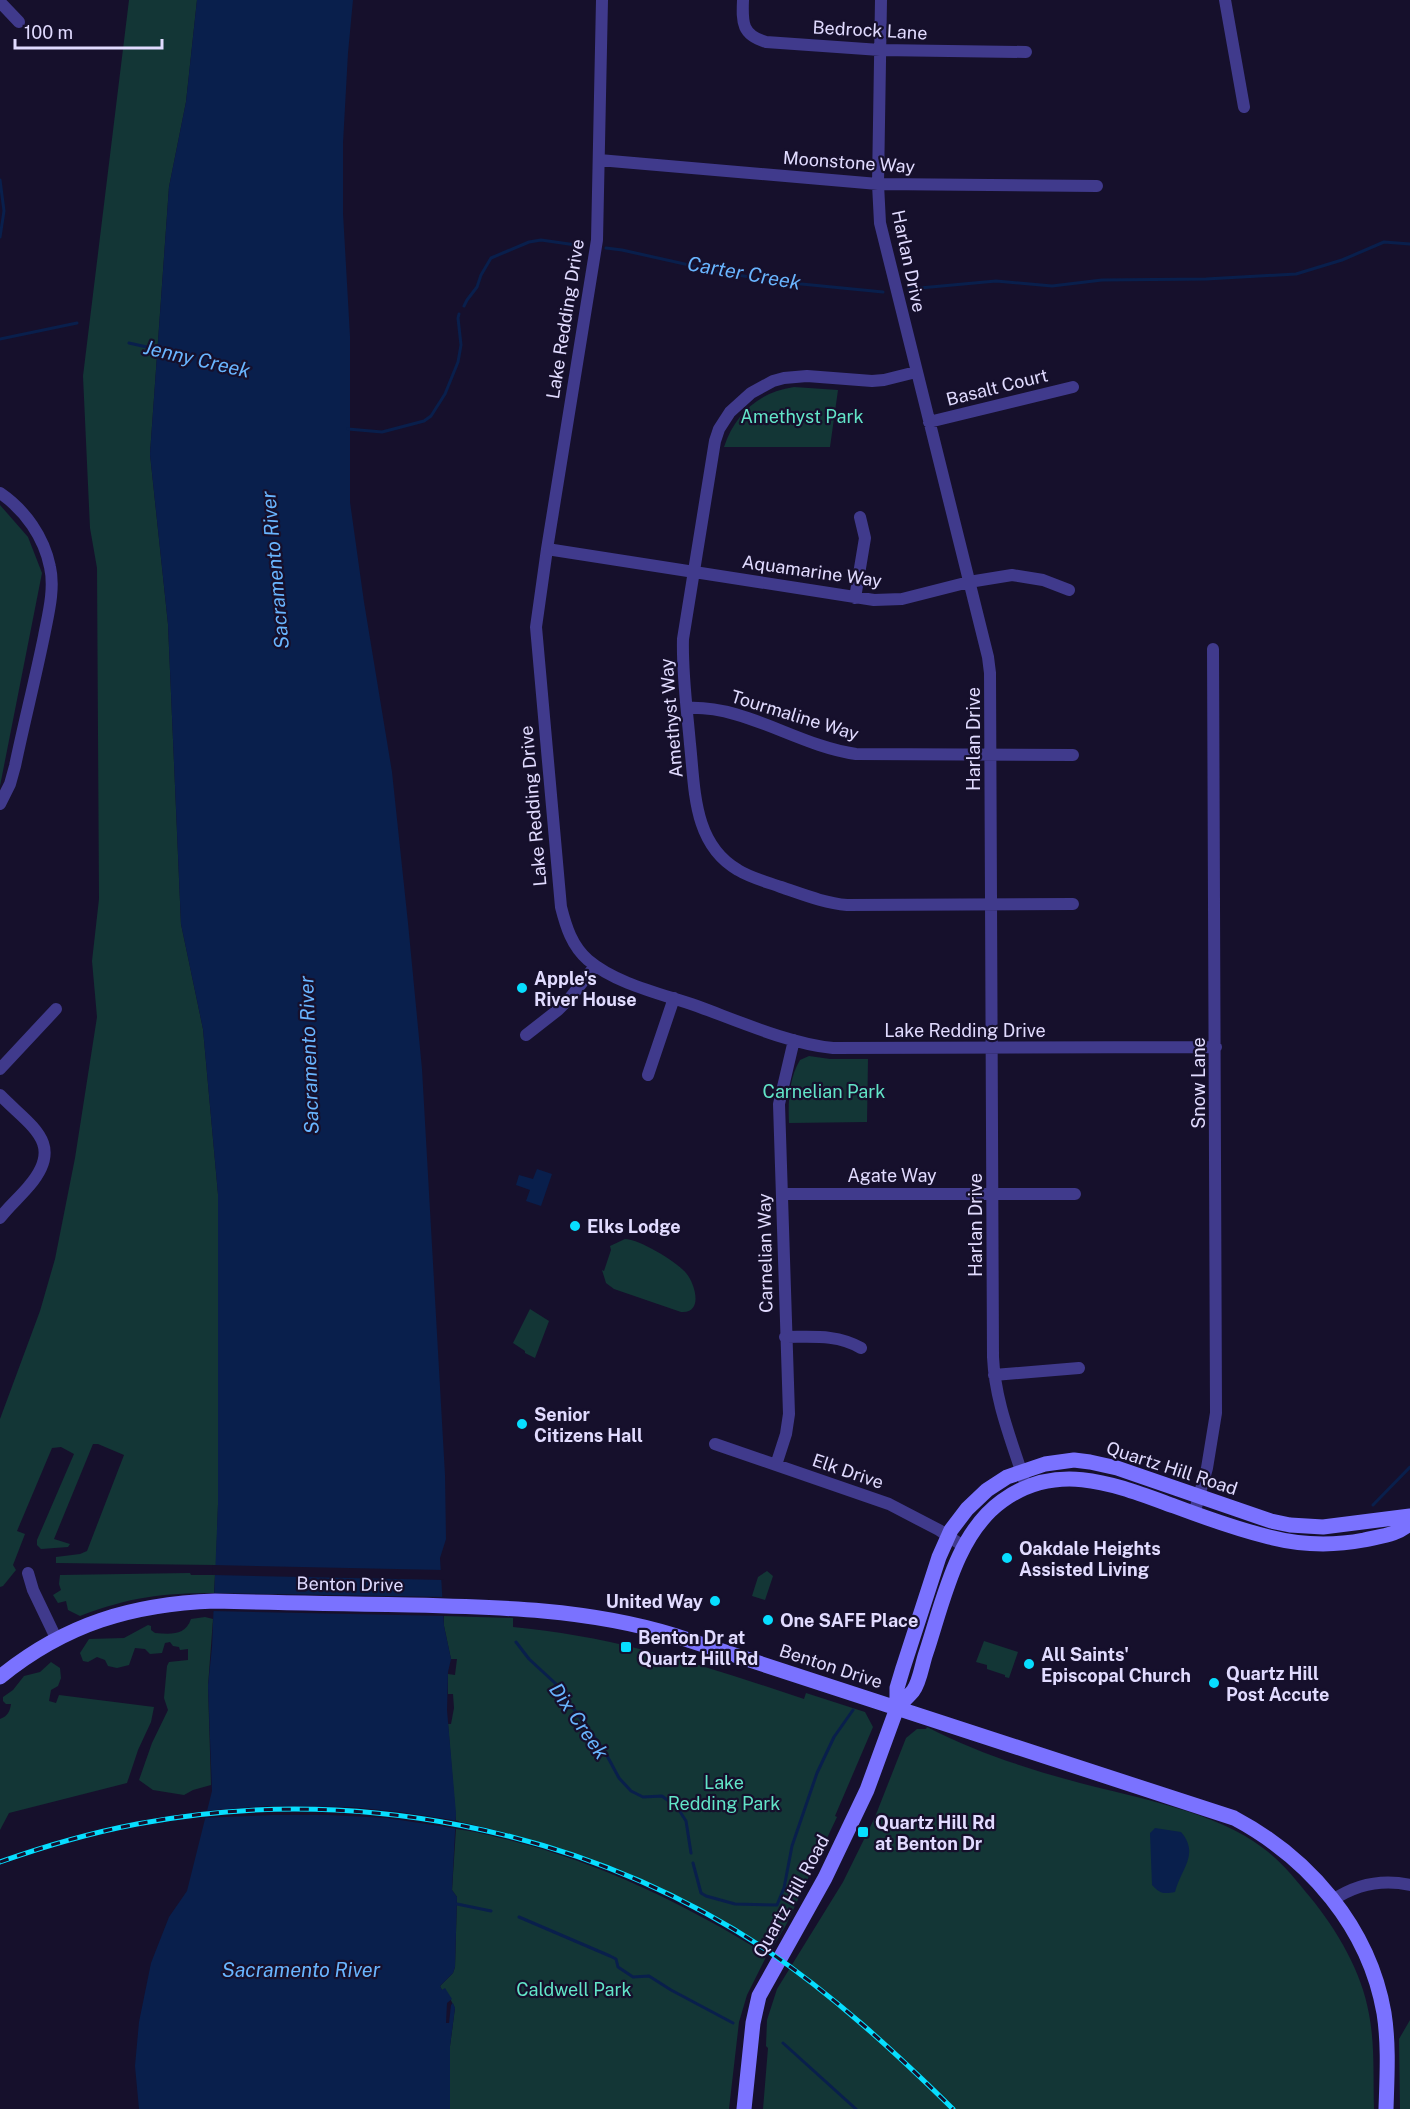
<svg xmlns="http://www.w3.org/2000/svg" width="1410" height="2109" font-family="'Public Sans',sans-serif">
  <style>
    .green { fill: #133636 }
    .water { fill: #091f4c }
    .pier { fill: #16102c }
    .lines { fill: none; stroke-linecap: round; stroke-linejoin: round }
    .stream { stroke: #091f4c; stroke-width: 3 }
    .street { stroke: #403a8c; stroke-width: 12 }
    .secondary { stroke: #7a72ff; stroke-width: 15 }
    .rail-casing { stroke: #07deff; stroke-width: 5 }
    .rail { stroke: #16102c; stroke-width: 3; stroke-dasharray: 9; stroke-linecap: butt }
    .poi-dot { fill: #07deff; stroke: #16102c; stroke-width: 2 }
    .labels { text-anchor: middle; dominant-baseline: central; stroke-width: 4.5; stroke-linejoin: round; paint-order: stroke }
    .street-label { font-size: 18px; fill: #e1dbff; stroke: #16102c }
    .park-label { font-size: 18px; fill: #62e5c8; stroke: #16102c }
    .poi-label { font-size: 18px; font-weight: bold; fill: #e1dbff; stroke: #16102c; text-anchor: start }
    .water-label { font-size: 20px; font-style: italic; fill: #69b5ff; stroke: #16102c }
  </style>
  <rect width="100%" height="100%" fill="#16102c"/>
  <path class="green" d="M 129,0 L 197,0 L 186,102 L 169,187 L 150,454 L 168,624 L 181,924 L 203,1029 L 218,1194 L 218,1505 L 216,1565 L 56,1563 L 56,1557 L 80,1554 L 87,1551 L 124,1455 L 98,1444 L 93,1444 L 54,1539 L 70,1544 L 68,1547 L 41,1549 L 37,1545 L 37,1540 L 74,1454 L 61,1447 L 52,1448 L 17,1531 L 25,1534 L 13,1565 L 16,1570 L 3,1586 L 0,1587 L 0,1419 L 40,1311 L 55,1259 L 75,1158 L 97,1017 L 92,961 L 99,899 L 97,568 L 90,528 L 83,376 Z
    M 794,387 L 838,390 L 830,447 L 724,447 C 735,414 759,392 794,387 Z
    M 0,505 L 28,537 L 42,573 L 0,786 Z
    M 809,1056 L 830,1059 L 868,1059 L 867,1122 L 789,1123 C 788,1102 789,1078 800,1060 Z
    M 625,1239 C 639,1239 677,1262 686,1273 C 695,1283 704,1314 681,1312 L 614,1289 L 606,1283 L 602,1270 L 604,1271 L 611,1250 L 610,1246 Z
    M 530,1309 L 549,1321 L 535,1358 L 525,1353 L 525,1351 L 513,1343 Z
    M 767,1571 L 773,1576 L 765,1600 L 752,1596 L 758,1577 Z
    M 190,1573 L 191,1575 L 215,1575 L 214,1593 C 162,1593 130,1597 80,1616 L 68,1610 L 66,1601 L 58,1603 L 53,1595 L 61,1590 L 59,1584 L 60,1575 Z
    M 444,1616 L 513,1618 L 513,1627 C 614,1636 709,1667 804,1699 L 806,1693 L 865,1712 L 873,1727 L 835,1816 L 837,1817 L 786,1925 L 771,1950 C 674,1887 569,1845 456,1821 L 448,1724 L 451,1724 L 454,1708 L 453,1694 L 448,1694 L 448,1674 L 455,1675 L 457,1659 L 451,1659 L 444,1626 Z
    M 205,1617 L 213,1619 L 208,1686 L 211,1785 L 193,1790 L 184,1795 L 153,1790 L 139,1780 L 152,1743 L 168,1710 L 164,1698 L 167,1666 L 169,1662 L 188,1660 L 188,1649 L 180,1650 L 179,1647 L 173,1646 L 170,1642 L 165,1643 L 162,1653 L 150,1654 L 145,1649 L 135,1648 L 129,1665 L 117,1668 L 108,1666 L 105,1660 L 97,1657 L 88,1662 L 83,1661 L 80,1653 L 89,1639 L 124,1638 L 148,1625 L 151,1626 L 151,1630 L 155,1633 C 171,1634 185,1636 191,1619 Z
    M 984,1641 L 1018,1652 L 1009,1678 L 1005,1677 L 1005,1675 L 987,1669 L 987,1665 L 976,1662 Z
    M 51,1662 L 60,1668 L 61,1678 L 58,1686 L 51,1690 L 49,1701 L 56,1703 L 59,1695 L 154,1707 L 151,1722 L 138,1750 L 127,1783 L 9,1813 L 0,1830 L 0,1719 C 8,1716 10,1711 11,1704 L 6,1704 L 3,1701 L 3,1697 L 13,1690 L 24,1676 L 40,1672 Z
    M 927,1727 C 975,1752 1028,1769 1080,1783 C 1135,1797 1219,1813 1263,1848 C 1282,1862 1296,1880 1310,1897 C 1337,1930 1362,1972 1369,2014 C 1375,2045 1373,2078 1374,2109 L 763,2109 L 768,2048 L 766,2046 L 767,2020 L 777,1989 L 843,1882 L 875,1817 L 906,1738 L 917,1729 L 926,1729 Z
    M 456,1829 C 474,1831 492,1836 509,1840 C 601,1863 687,1905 767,1955 L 747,1995 L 739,2022 L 729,2109 L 450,2109 L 450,2046 L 455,2008 L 445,1989 L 442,1990 L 440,1986 L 453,1973 L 455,1967 L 457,1897 L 452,1890 Z
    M 1410,2020 L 1410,2109 L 1400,2109 L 1399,2039 Z"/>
  <path class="water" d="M 197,0 L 353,0 L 348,53 L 343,143 L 343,213 L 350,336 L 350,502 L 364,602 L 392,772 L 408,923 L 422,1069 L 445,1475 L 446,1539 L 440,1558 L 444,1626 L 451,1659 L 448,1672 L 447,1710 L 456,1813 L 452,1890 L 457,1897 L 455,1967 L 453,1973 L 440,1986 L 442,1990 L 445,1988 L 452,1999 L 447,2003 L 446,2023 L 449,2023 L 451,2005 L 453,2003 L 455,2008 L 450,2046 L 450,2109 L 139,2109 L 135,2066 L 139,2022 L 151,1963 L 169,1917 L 187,1891 L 212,1791 L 208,1686 L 212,1647 L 218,1505 L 218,1194 L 203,1029 L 181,924 L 168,624 L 150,454 L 169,187 L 186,102 Z
    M 537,1169 L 552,1174 L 541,1206 L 526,1201 L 530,1190 L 516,1185 L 519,1175 L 533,1179 Z
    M 1155,1828 L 1181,1832 C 1200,1854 1181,1869 1175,1892 C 1164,1894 1160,1894 1152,1885 L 1150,1833 Z"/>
  <path class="pier" d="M 213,1565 L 444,1570 L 444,1580 L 212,1575 Z
    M 211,1593 L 446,1597 L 447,1616 L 211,1611 Z
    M 267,1806 L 351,1807 L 401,1812 L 459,1821 L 459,1829 L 387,1818 L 328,1815 L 273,1815 L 201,1818 L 203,1811 Z"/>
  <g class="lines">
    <path class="stream" d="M 0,180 L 4,211 L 0,237
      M 606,248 L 622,250 L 725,273 L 781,282 L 883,292
      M 909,289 L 996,281 L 1052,286 L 1102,280 L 1206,279 L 1296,274 L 1342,260 L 1384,242 L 1410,244
      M 464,306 L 467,300 L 477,287 L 481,275 L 491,258 L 529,242 L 541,240 L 583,246
      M 0,339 L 77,323
      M 129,343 L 160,350
      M 348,429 L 382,432 L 424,421 L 431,416 L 445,394 L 458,362 L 461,345 L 458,318 L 459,314
      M 1373,1505 L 1410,1467
      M 516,1642 L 529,1659 L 555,1683 L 605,1752 L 619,1778 L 631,1791 L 643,1797 L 662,1796 L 677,1807 L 686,1821 L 691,1853
      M 693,1863 L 701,1893 L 706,1896 L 735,1904 L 777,1905 L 784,1888 L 792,1846 L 817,1773 L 834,1737 L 853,1710
      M 457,1904 L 491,1911
      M 519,1917 L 610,1956 L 616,1959 L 618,1967 L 633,1977 L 649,1976 L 671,1990 L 733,2023
      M 783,2043 L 856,2109"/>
    <path class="street" d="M 602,0 L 597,240 L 547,549 L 536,627 L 561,907 C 566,927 572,946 588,960 C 616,984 662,994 697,1006 C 738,1021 790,1044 833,1048 L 1216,1047
      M 743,0 C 742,23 742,35 766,42 L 880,50 L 1026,52
      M 881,0 L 878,184 L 880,223 L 988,657 L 990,673 L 993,1357 C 995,1401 1011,1439 1024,1480
      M 1225,0 L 1244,107
      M 0,2 L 19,22
      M 599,160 L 878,184 L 1097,186
      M 916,372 L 884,380 L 872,381 L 807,376 L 784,378 L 773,381 L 751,393 L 730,412 L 719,429 L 715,441 L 683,639 C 682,674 687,709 690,744 C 695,790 693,844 738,870 C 751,878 767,882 781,887 C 802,894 824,903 847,905 L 1073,904
      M 929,422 L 1073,387
      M 0,493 C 25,510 44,537 50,567 C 55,589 48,615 44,636 C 35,680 24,723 15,766 L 10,784 L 0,804
      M 547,549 L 874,600 L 902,599 L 969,582 L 1012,575 L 1043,580 L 1069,590
      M 855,598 L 865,538 L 860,517
      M 687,708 C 746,705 798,746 856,754 L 1073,755
      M 526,1035 L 558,1010 L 570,998 L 595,966
      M 0,1069 L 56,1009
      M 648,1075 L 674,998
      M 0,1095 C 30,1126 66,1143 29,1186 C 20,1197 9,1206 0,1218
      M 782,1194 L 1075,1194
      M 785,1337 C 812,1337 837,1334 861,1348
      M 994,1375 L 1079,1368
      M 715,1444 L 889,1504 L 939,1530 L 963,1546
      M 776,1465 L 786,1434 L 789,1414 L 779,1104 L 794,1040
      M 1194,1514 L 1207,1468 L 1216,1413 L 1213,649
      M 28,1573 L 33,1590 L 56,1638
      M 1333,1900 C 1357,1884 1382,1879 1410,1885"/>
    <path class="secondary" d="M 0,1677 C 65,1624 132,1604 215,1601 C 281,1603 346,1604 411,1605 C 499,1607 588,1609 673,1635 L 1234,1818 C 1309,1858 1369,1927 1384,2013 C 1389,2045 1387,2077 1386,2109
      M 897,1708 C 902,1702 908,1697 913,1691 C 920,1682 922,1664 926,1653 C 943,1602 956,1534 1002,1501 C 1058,1460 1116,1485 1174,1506 C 1206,1518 1237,1529 1269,1537 C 1300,1545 1333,1546 1364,1540 C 1381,1536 1398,1535 1410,1523
      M 744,2109 L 753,2023 L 759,1996 L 825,1878 L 867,1790 L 897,1708 L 897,1688 L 903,1668 L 939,1557 L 951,1530 L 967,1509 L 987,1490 L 1007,1477 L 1045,1464 L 1074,1460 L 1090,1462 L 1117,1468 L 1271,1521 L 1290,1525 L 1323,1527 L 1410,1516"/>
    <g class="rail-casing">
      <path id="rail" d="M 0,1862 C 45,1846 90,1833 137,1824 C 351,1783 582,1828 765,1949 C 833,1995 894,2051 953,2109"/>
    </g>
    <use href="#rail" class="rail"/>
  </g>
  <g class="poi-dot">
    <circle cx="522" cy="988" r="6"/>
    <circle cx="575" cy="1226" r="6"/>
    <circle cx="522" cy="1424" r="6"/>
    <circle cx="1007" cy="1558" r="6"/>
    <circle cx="715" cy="1601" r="6"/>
    <circle cx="768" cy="1620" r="6"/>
    <rect x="620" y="1641" width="12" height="12" rx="3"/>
    <circle cx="1029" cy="1664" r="6"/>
    <circle cx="1214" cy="1683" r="6"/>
    <rect x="857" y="1826" width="12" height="12" rx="3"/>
  </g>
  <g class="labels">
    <g class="street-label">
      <text transform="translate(870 30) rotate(3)">Bedrock Lane</text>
      <text transform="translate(849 162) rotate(4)">Moonstone Way</text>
      <text transform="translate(909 261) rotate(78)">Harlan Drive</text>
      <text transform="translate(565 319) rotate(-81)">Lake Redding Drive</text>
      <text transform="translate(997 387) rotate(-14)">Basalt Court</text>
      <text transform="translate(812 571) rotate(8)">Aquamarine Way</text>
      <text transform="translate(795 715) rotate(17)">Tourmaline Way</text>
      <text transform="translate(671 718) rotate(-95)">Amethyst Way</text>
      <text transform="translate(973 739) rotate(-90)">Harlan Drive</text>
      <text transform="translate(533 806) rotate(-95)">Lake Redding Drive</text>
      <text x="965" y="1030">Lake Redding Drive</text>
      <text transform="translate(1198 1083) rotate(-90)">Snow Lane</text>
      <text x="892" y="1175">Agate Way</text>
      <text transform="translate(975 1225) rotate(-90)">Harlan Drive</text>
      <text transform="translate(765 1253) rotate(-91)">Carnelian Way</text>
      <text transform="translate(1172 1468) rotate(18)">Quartz Hill Road</text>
      <text transform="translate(848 1471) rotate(19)">Elk Drive</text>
      <text transform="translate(350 1584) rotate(1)">Benton Drive</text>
      <text transform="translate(831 1666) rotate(18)">Benton Drive</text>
      <text transform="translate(791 1896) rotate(-61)">Quartz Hill Road</text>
    </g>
    <g class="park-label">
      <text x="802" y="416">Amethyst Park</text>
      <text x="824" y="1091">Carnelian Park</text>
      <text x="724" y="1782">Lake<tspan x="724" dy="21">Redding Park</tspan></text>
      <text x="574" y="1989">Caldwell Park</text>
    </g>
    <g class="poi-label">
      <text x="534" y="978">Apple's<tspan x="534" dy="21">River House</tspan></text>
      <text x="587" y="1226">Elks Lodge</text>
      <text x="534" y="1414">Senior<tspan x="534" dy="21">Citizens Hall</tspan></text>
      <text x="1019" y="1548">Oakdale Heights<tspan x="1019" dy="21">Assisted Living</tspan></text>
      <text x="703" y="1601" text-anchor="end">United Way</text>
      <text x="780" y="1620">One SAFE Place</text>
      <text x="638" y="1637">Benton Dr at<tspan x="638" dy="21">Quartz Hill Rd</tspan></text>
      <text x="1041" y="1654">All Saints'<tspan x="1041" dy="21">Episcopal Church</tspan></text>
      <text x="1226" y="1673">Quartz Hill<tspan x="1226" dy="21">Post Accute</tspan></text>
      <text x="875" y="1822">Quartz Hill Rd<tspan x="875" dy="21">at Benton Dr</tspan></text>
    </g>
    <g class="water-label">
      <text transform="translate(744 273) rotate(10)">Carter Creek</text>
      <text transform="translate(197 359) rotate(13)">Jenny Creek</text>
      <text transform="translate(275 570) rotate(-95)">Sacramento River</text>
      <text transform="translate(309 1055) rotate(-92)">Sacramento River</text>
      <text transform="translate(579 1721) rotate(55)">Dix Creek</text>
      <text x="301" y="1970">Sacramento River</text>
    </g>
  </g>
  <path d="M15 39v9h147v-9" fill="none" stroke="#e1dbff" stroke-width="3"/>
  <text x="24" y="39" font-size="18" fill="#e1dbff" stroke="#16102c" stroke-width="4.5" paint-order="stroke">100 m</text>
</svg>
